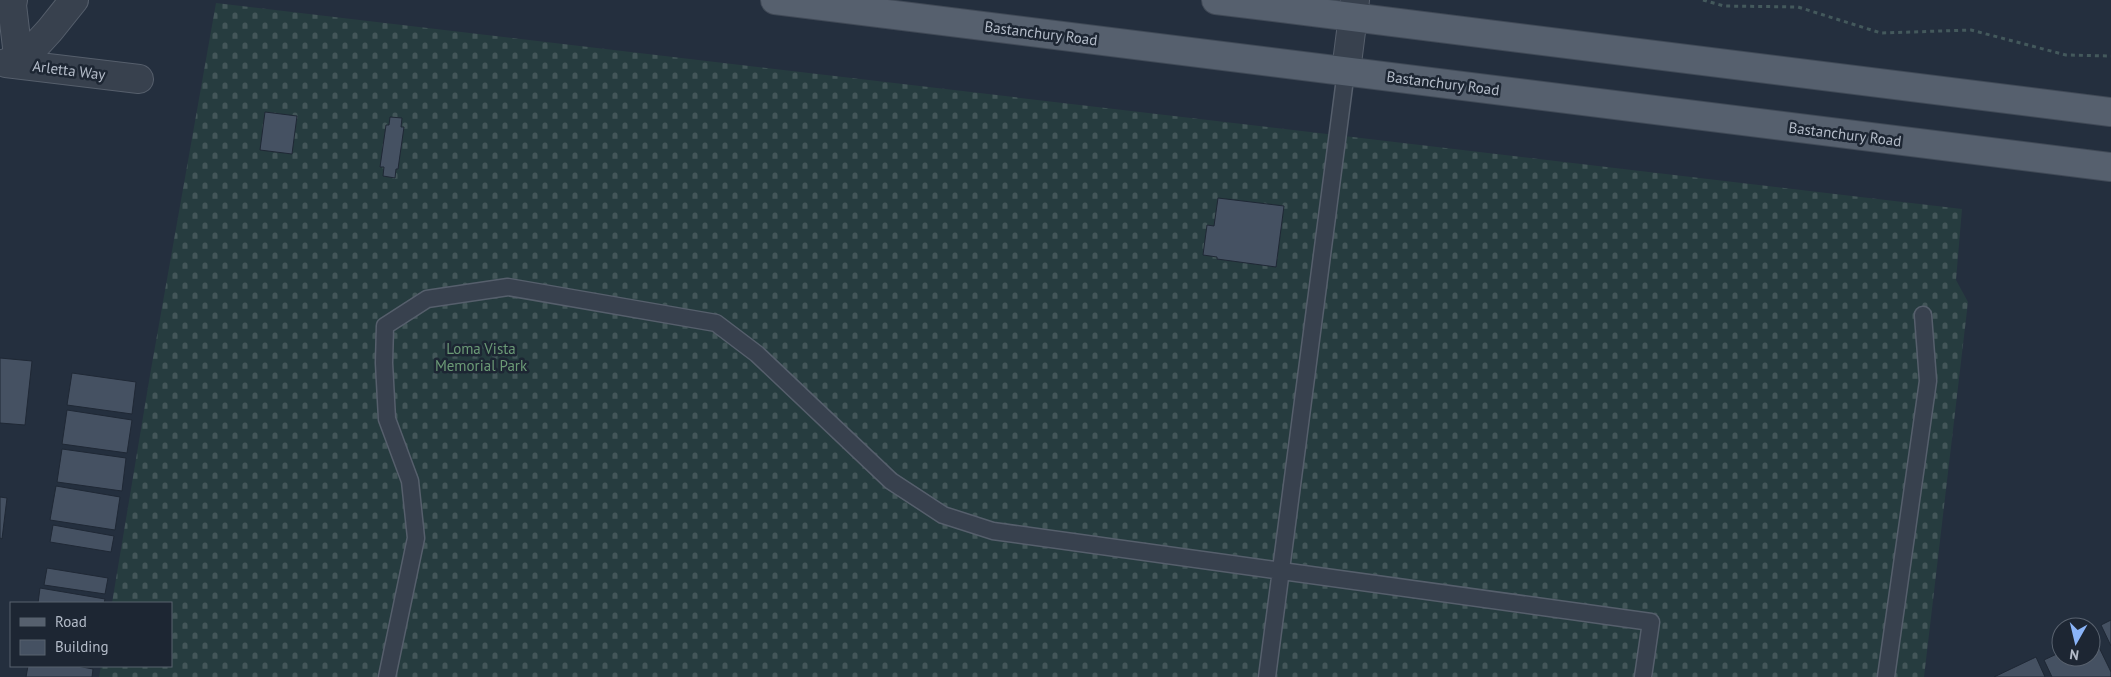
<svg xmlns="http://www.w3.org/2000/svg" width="2111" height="677" font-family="'PT Sans',sans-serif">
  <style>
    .cemetery { fill: url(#cemetery-stones) }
    .building { fill: #455162; stroke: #1f2835 }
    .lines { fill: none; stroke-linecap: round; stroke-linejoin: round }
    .lane-casing { stroke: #565f6c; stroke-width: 19 }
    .street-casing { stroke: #565f6c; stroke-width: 30 }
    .primary-casing { stroke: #414a57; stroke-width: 30 }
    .path { stroke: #44595c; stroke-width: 3; stroke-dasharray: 4 4; stroke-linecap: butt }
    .lane { stroke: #38414e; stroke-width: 16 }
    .street { stroke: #38414e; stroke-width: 28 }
    .primary { stroke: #56606e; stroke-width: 28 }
    .labels { text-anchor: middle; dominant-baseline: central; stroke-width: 5; stroke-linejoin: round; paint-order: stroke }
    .street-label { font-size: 15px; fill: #b4bcc9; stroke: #1d2633 }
    .park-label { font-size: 15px; fill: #6b9a76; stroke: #1d2633 }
  </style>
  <defs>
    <pattern id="cemetery-stones" width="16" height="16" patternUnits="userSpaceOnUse" patternTransform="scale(1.25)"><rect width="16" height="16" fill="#263c3f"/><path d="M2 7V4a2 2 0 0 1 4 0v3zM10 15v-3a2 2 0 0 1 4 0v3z" fill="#435659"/></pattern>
  </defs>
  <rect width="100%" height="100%" fill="#242f3e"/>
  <path class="cemetery" d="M 216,3 L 1962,209 L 1956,280 L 1968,302 L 1924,677 L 99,677 L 101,666 L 171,666 L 171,603 L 112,603 L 150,375 Z"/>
  <path class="building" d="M 265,112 L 297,116 L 292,154 L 260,150 Z
    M 390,117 L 402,118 L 401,127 L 404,127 L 398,169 L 396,169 L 395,178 L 383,176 L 384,167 L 380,167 L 386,125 L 389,125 Z
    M 1218,198 L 1284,206 L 1276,267 L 1217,259 L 1217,257 L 1203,255 L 1207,225 L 1214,226 Z
    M 0,358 L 32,361 L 25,425 L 0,423 Z
    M 72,373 L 136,382 L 132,414 L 67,405 Z
    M 67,410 L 132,420 L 127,453 L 62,444 Z
    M 62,449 L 126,458 L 122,491 L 57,482 Z
    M 56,486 L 120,497 L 115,530 L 50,520 Z
    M 0,497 L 7,498 L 2,539 L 0,538 Z
    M 53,525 L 114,536 L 111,552 L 50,542 Z
    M 47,568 L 108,578 L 105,594 L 44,585 Z
    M 40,588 L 105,599 L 104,603 L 38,603 Z
    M 2111,620 L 2111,646 L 2101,625 Z
    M 2094,637 L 2111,672 L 2111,677 L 2052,677 L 2044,660 L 2061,652 L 2061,657 L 2091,657 L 2091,638 Z
    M 2036,657 L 2045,677 L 1994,677 Z
    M 28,666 L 77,666 L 93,669 L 92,677 L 26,677 Z"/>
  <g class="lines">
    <g class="lane-casing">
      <path id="lane" d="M 387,677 L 416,538 L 410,481 L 387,419 L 384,363 L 385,326 L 427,299 L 508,287 L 716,323 L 757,354 L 891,481 L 943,515 L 993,531 L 1651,622 L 1643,677
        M 1267,677 L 1346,71
        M 1886,677 L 1928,381 L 1923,315"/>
    </g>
    <g class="street-casing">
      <path id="street" d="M 13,0 L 12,5 L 19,64 L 50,30 L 74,0
        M 6,63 L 139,79
        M 1346,71 L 1355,0"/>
    </g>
    <g class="primary-casing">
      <path id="primary" d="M 775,0 L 2111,167
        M 1216,0 L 2111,112"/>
    </g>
    <path class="path" d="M 1703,0 L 1724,6 L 1798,7 L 1881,33 L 1971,30 L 2066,55 L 2111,56"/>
    <use href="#lane" class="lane"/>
    <use href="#street" class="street"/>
    <use href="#primary" class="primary"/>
  </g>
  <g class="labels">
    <g class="street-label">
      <text transform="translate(1041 33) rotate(7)">Bastanchury Road</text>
      <text transform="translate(69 70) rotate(7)">Arletta Way</text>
      <text transform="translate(1443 83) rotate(7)">Bastanchury Road</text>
      <text transform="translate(1845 134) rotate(7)">Bastanchury Road</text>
    </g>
    <g class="park-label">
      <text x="481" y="348">Loma Vista<tspan x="481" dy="17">Memorial Park</tspan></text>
    </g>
  </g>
  <rect x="10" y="602" width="162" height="65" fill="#1d2633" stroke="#59626f"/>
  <rect x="20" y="618" width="25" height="8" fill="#56606e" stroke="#59626f"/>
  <text x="55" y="627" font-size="15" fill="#b4bcc9">Road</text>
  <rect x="20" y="640" width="25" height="15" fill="#455162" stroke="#59626f"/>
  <text x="55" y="652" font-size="15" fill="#b4bcc9">Building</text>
  <g transform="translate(2076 642) rotate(188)"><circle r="24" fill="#1d2633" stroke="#59626f"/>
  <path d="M0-4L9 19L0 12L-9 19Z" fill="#8ab4f8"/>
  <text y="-8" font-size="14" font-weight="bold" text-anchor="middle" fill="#b4bcc9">N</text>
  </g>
</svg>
